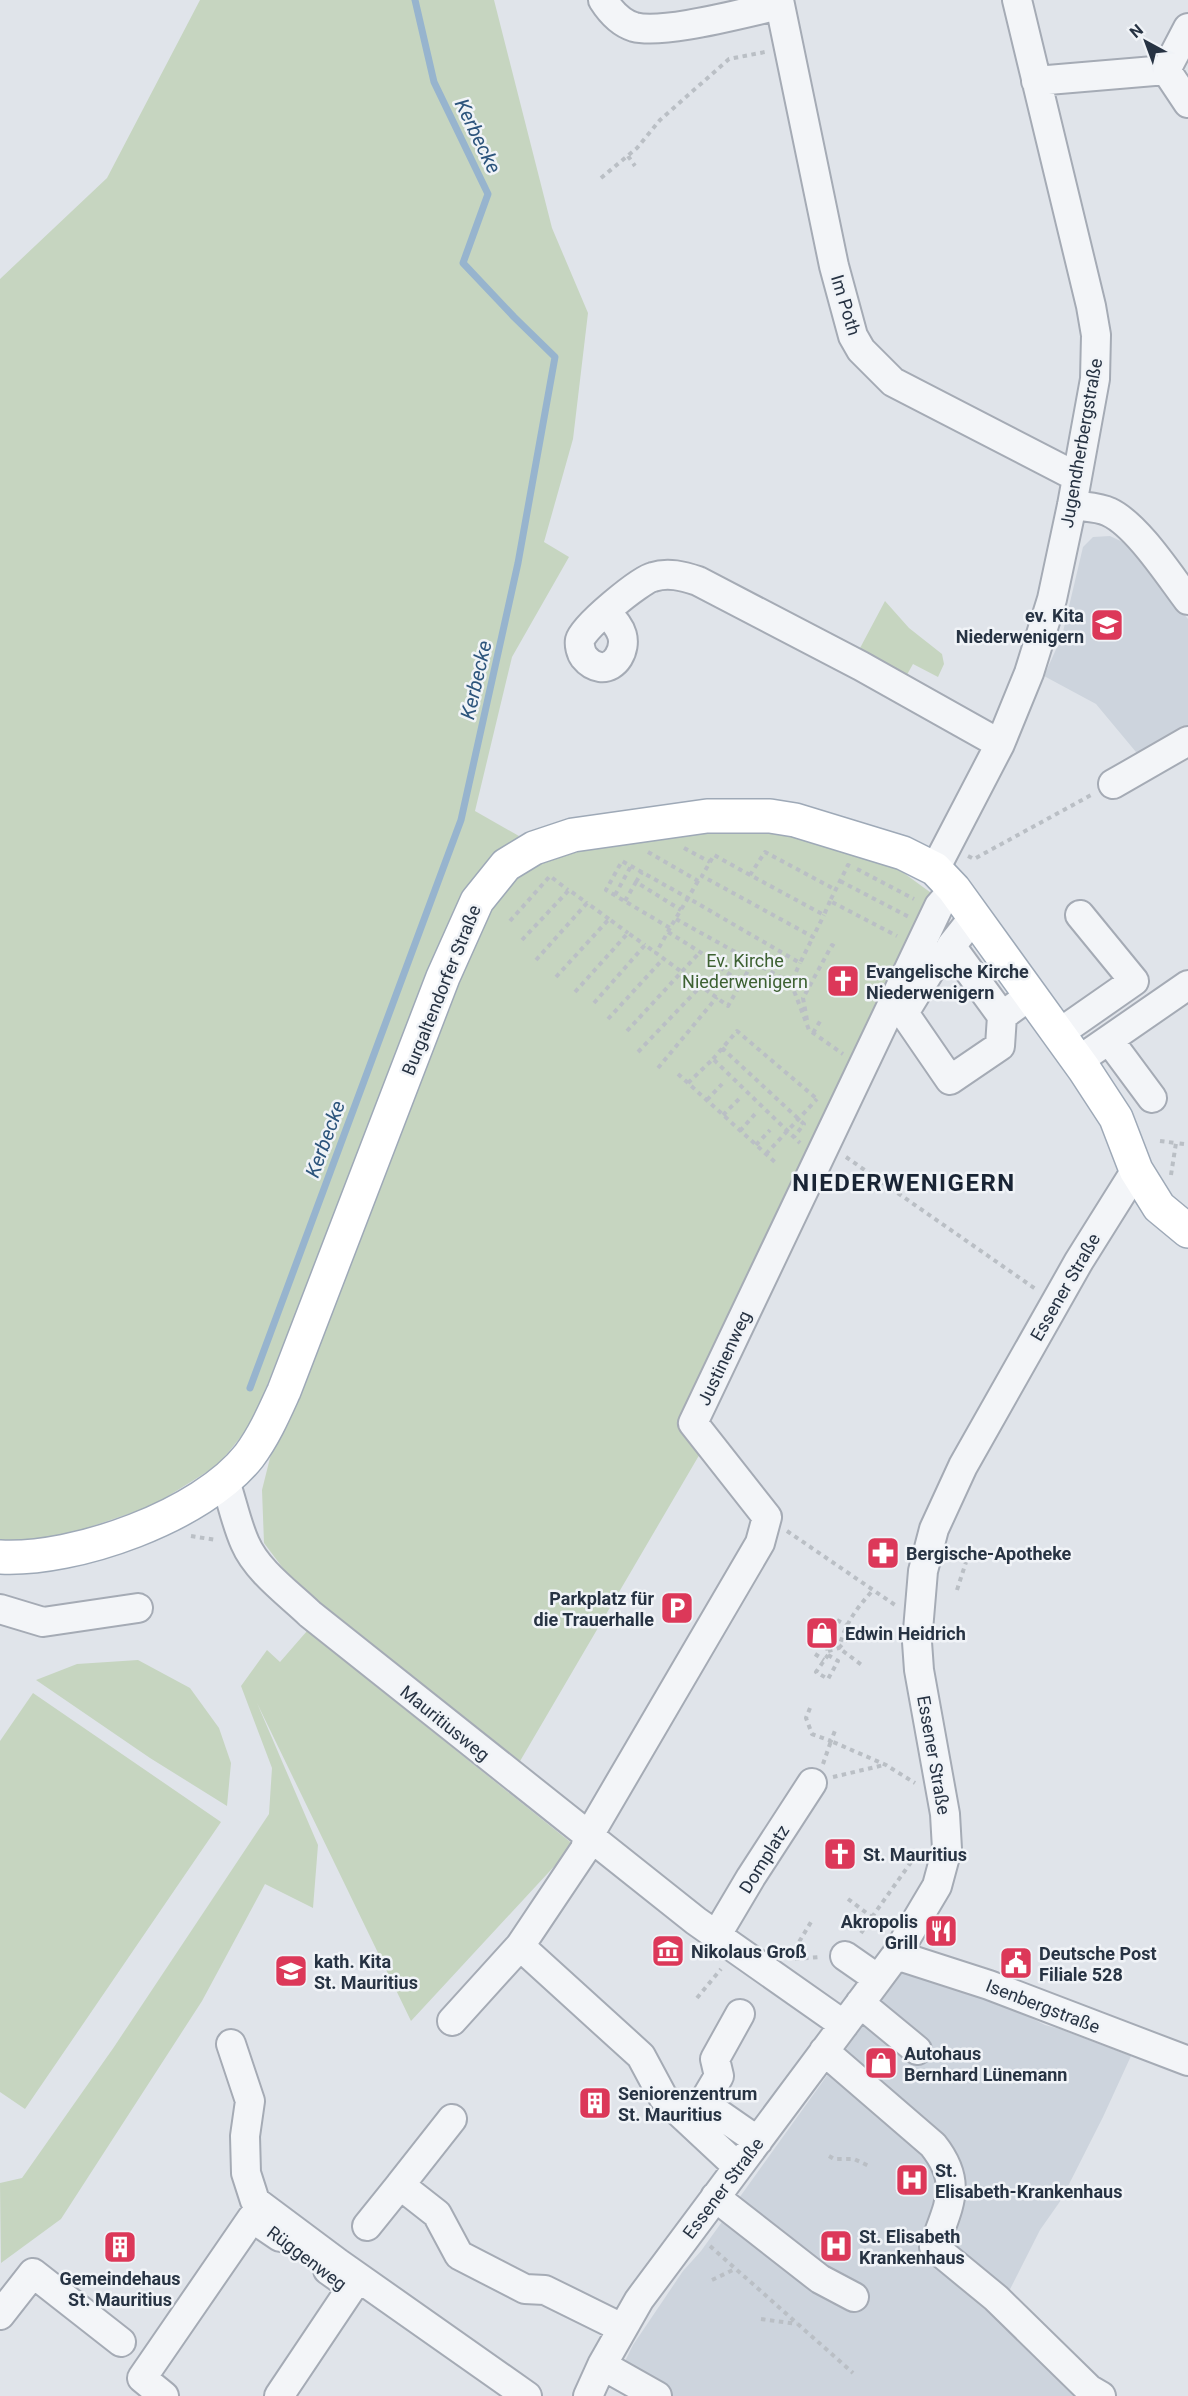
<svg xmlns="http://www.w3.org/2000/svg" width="1188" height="2396" font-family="Roboto,sans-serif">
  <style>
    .built { fill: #cdd4dd }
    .green { fill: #c6d5c0 }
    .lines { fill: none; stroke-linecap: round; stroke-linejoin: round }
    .stream { stroke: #97b4ce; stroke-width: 7 }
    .minor-casing { stroke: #a5abb5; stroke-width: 32 }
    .major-casing { stroke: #9ea9b7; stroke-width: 36 }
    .path { stroke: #babfc5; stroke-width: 4; stroke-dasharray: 4.5 4.5; stroke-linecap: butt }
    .minor { stroke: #f3f5f8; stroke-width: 28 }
    .major { stroke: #fff; stroke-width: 33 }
    .labels { text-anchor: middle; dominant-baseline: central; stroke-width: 5; stroke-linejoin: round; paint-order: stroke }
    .street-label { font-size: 18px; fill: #273343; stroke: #f0f3f7 }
    .poi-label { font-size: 18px; font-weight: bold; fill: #273343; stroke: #f0f3f7; text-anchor: start }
    .park-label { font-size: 18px; fill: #3d6132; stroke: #f0f3f7 }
    .water-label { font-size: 20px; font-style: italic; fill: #2c547c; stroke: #f0f3f7 }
    .district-label { font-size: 24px; font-weight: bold; letter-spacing: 1.5px; fill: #192434; stroke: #f0f3f7 }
  </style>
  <rect width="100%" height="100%" fill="#e0e4ea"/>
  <path class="built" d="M 1110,536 L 1129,545 L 1188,619 L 1188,731 L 1153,750 L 1136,752 L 1096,704 L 1044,676 L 1062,636 L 1083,547 L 1093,537 Z
    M 908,1971 L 986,1995 L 1045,2025 L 1060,2029 L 1131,2056 L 1103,2117 L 1061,2200 L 1040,2230 L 999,2311 L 1087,2396 L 671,2396 L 620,2371 L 633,2345 L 683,2271 L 701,2251 L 900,1974 Z"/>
  <path class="green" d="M 200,0 L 494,0 L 552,228 L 588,313 L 573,439 L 544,542 L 569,557 L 512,657 L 475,811 L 519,836 L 465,894 L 386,1085 L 252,1423 L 218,1465 L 152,1506 L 57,1538 L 0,1542 L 0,279 L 107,178 Z
    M 885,601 L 909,628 L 942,654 L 944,664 L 938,677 L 913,664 L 904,680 L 859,650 Z
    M 771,831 L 890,863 L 934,895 L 681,1424 L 701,1452 L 516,1768 L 307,1600 L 264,1543 L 262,1490 L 271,1454 L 482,916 C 493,904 503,889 516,878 C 566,833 705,833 771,831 Z
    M 307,1631 L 574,1845 L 411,2021 L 257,1703 L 318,1845 L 313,1908 L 265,1884 L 202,2001 L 61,2219 L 1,2263 L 0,2183 L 22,2178 L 114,2047 L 269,1814 L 272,1768 L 241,1686 L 267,1650 L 280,1662 Z
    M 138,1660 L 190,1688 L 219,1728 L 231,1763 L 227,1806 L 150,1758 L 36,1680 L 77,1664 Z
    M 33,1693 L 221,1822 L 25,2109 L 0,2092 L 0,1741 Z"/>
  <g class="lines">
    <path class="stream" d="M 250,1388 L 461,820 L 518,563 L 555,357 L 514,317 L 463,263 L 488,194 L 434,82 L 415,0"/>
    <g class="minor-casing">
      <path id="minor" d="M 603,0 C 610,11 621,23 634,27 C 664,35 746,12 780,5
        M 779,0 L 834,266 L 853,336 L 861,350 L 893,382 L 1077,477
        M 1166,70 L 1188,28
        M 1036,81 L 1166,70 L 1188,103
        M 1072,505 C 1084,507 1099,507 1109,512 C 1137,525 1169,575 1188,600
        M 606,612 C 612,619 619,625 622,635 C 626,649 616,669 600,667 C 593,666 588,662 584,657 C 581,653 579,645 580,640 C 583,627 640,580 653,577 C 668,572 683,576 698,581 L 861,666 L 1000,744
        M 1113,784 L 1188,741
        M 935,869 L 1000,744 L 1029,673 L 1052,599 L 1072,505 L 1095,379 L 1096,335 L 1091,306 L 1017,0
        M 974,917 L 951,946 L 1002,1016 L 1017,1005
        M 939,956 L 904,1013 L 950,1080 L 1000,1046 L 1002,1016
        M 1058,1034 L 1134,981 L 1080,915
        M 1109,1040 L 1152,1098
        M 1078,1061 L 1188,985
        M 225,1481 C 232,1501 236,1523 245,1543 C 257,1571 288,1593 310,1614 L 696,1921 L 844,2025
        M 0,1609 L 43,1622 L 138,1608
        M 716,1936 L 751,1877 L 812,1783
        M 520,1946 L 641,2056 L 663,2097 L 738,2167
        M 896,1955 L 989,1985 L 1188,2061
        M 845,1956 L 878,1979
        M 860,2003 L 917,2050
        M 740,2014 L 715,2059 L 719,2076 L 703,2103 L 758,2141
        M 452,2021 L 520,1946 L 585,1849 L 588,1837 L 760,1543 L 767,1517 L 693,1423 L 939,906 L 954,889
        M 231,2044 L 250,2101 L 245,2136 L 246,2173 L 255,2201 L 338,2263 L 527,2396
        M 824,2051 L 933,2145 C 964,2184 948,2205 934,2247 L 996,2298 L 1089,2389 L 1101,2396
        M 400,2185 L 452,2119
        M 715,2197 L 820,2279 L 854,2297
        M 367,2226 L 400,2185 L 437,2214 L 459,2255 L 525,2289 L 545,2290 L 622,2328
        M 0,2315 L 33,2273 L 121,2342
        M 602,2365 L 657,2396
        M 164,2396 L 142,2378 L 252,2218 L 280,2237
        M 279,2396 L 352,2287 L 328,2270
        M 588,2396 L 602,2365 L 639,2300 L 896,1955 L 937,1886 L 947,1849 L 945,1814 L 919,1670 L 917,1642 L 923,1571 L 934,1529 L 963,1466 L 1079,1261 L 1136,1170"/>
    </g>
    <g class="major-casing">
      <path id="major" d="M 0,1557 C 75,1561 202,1516 249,1456 C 264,1436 274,1413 284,1391 L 443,977 L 477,901 L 506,865 L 534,848 L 573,835 L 707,816 L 770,816 L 795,820 L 903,853 L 935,869 L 954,889 L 1084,1069 L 1116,1118 L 1136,1170 L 1159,1207 L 1188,1231"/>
    </g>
    <path class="path" d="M 628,156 L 635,166
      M 601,178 L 637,148 L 660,120 L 729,59 L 765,52
      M 684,848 L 710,862
      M 648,852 L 698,881 L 702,876
      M 968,856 L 974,859 L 1093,794
      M 850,866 L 848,865 L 830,901 L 897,936
      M 857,869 L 914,899
      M 750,875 L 714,855 L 702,876 L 813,937 L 824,915
      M 698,881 L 688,898 L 622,861 L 606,890 L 670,928 L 688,898 L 800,963 L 813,937
      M 840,881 L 909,917
      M 636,882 L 642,872
      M 615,895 L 631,866
      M 625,901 L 636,882 L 681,910
      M 830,901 L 824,915 L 750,875 L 765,852 L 836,890
      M 676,919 L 791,983 L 800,963
      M 510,921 L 550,876 L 568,890
      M 670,928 L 656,953 L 728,1006 L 753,962
      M 668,932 L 700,952 L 741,983
      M 522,940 L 569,890 L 587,903
      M 536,960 L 587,903 L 609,919
      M 556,977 L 609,919 L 628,933
      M 791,983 L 809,1030 L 843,1054
      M 575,992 L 628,933 L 645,945
      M 594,1003 L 645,945 L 656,953
      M 608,1019 L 663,959
      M 807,1020 L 803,998 L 832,945 L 837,948
      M 627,1031 L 700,952
      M 813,1033 L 822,1018
      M 722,1048 L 804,1124 L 794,1137
      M 638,1052 L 701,986
      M 713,1059 L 737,1031 L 817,1099
      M 658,1068 L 717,997
      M 678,1074 L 776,1163
      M 688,1083 L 713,1059 L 800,1143
      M 707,1100 L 722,1084
      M 723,1115 L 739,1099
      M 740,1131 L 755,1114
      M 1160,1141 L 1176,1143
      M 756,1145 L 770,1130
      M 766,1154 L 817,1099
      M 846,1157 L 1037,1290
      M 1171,1175 L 1176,1143 L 1184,1144
      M 787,1531 L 895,1605
      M 191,1536 L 216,1540
      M 892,1561 L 900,1563
      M 957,1590 L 966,1562
      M 837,1620 L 846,1625 L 852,1634 L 839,1648 L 863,1666
      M 827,1646 L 828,1655 L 838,1661 L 828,1679 L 816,1672 L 828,1655
      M 828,1651 L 839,1648 C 845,1623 857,1608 873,1590
      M 815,1654 L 824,1660
      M 810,1708 L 806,1718 L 812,1734 L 831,1741 L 836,1728
      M 823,1764 L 831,1741 L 886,1765 L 915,1783
      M 833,1777 L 884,1765
      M 848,1899 L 872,1917 L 859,1936
      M 872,1917 L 919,1851
      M 790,1957 L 811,1922
      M 795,1959 L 820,1957
      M 697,1998 L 721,1969
      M 829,2156 L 834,2159 L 854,2159 L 869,2166
      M 710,2246 L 853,2373
      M 712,2280 L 735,2269
      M 761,2319 L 797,2324"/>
    <use href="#minor" class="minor"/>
    <use href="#major" class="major"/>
  </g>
  <defs>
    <g id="school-square" transform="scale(1.725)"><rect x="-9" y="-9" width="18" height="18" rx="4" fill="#dc3859" stroke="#f0f3f7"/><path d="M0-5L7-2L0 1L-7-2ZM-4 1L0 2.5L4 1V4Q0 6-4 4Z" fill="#fff"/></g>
    <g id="church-square" transform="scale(1.725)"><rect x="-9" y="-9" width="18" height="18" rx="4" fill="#dc3859" stroke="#f0f3f7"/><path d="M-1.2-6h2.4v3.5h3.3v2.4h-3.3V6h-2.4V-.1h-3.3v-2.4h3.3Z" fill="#fff"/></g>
    <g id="pharmacy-square" transform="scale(1.725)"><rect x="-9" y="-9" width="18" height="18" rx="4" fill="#dc3859" stroke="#f0f3f7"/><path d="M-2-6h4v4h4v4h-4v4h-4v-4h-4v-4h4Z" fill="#fff"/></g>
    <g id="parking-square" transform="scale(1.725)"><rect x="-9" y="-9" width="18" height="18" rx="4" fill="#dc3859" stroke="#f0f3f7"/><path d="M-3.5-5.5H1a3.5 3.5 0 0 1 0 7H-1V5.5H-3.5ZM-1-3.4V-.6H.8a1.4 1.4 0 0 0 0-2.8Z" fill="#fff"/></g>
    <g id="shop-square" transform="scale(1.725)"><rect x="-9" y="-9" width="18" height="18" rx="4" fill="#dc3859" stroke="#f0f3f7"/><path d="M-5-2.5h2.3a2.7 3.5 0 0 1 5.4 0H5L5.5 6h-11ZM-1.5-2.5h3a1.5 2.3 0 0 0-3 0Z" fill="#fff"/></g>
    <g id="restaurant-square" transform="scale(1.725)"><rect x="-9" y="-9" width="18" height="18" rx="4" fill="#dc3859" stroke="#f0f3f7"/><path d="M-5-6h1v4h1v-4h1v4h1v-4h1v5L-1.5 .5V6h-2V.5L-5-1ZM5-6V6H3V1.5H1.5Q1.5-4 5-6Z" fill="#fff"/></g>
    <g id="museum-square" transform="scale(1.725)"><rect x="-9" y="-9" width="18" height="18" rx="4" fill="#dc3859" stroke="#f0f3f7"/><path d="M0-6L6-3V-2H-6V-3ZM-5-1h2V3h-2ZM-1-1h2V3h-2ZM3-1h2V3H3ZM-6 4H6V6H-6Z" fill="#fff"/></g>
    <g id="civic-square" transform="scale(1.725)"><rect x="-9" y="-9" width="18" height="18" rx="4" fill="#dc3859" stroke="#f0f3f7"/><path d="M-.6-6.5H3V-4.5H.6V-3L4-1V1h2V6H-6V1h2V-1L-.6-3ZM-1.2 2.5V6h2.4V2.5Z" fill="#fff"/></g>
    <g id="building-square" transform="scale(1.725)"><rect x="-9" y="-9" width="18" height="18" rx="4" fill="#dc3859" stroke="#f0f3f7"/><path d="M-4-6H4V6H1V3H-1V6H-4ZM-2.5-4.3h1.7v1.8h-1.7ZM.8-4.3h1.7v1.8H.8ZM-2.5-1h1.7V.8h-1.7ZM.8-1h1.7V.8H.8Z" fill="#fff"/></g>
    <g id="hospital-square" transform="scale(1.725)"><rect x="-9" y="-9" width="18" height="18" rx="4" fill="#dc3859" stroke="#f0f3f7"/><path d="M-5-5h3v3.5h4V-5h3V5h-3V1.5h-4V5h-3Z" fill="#fff"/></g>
  </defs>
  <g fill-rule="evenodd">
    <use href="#school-square" x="1107" y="625"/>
    <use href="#church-square" x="843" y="981"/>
    <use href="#pharmacy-square" x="883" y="1553"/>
    <use href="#parking-square" x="677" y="1608"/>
    <use href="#shop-square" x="822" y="1633"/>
    <use href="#church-square" x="840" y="1854"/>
    <use href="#restaurant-square" x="941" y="1931"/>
    <use href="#museum-square" x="668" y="1951"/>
    <use href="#civic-square" x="1016" y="1963"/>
    <use href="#school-square" x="291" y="1971"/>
    <use href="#shop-square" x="881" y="2063"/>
    <use href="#building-square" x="595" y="2103"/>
    <use href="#hospital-square" x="912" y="2180"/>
    <use href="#hospital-square" x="836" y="2246"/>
    <use href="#building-square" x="120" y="2247"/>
  </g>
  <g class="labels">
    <g class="street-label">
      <text transform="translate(846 305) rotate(73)">Im Poth</text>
      <text transform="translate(1081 443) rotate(-80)">Jugendherbergstraße</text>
      <text transform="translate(441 990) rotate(-68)">Burgaltendorfer Straße</text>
      <text transform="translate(1065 1287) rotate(-60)">Essener Straße</text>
      <text transform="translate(724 1358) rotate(-65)">Justinenweg</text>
      <text transform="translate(445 1723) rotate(39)">Mauritiusweg</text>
      <text transform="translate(934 1755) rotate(80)">Essener Straße</text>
      <text transform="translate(764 1859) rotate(-58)">Domplatz</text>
      <text transform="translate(1043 2006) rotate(21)">Isenbergstraße</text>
      <text transform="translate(723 2188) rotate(-53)">Essener Straße</text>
      <text transform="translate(307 2258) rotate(37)">Rüggenweg</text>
    </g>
    <g class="poi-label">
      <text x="1084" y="615" text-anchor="end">ev. Kita<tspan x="1084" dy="21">Niederwenigern</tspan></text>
      <text x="866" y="971">Evangelische Kirche<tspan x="866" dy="21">Niederwenigern</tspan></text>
      <text x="906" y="1553">Bergische-Apotheke</text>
      <text x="654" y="1598" text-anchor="end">Parkplatz für<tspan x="654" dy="21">die Trauerhalle</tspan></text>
      <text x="845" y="1633">Edwin Heidrich</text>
      <text x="863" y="1854">St. Mauritius</text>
      <text x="918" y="1921" text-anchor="end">Akropolis<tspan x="918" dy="21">Grill</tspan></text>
      <text x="691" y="1951">Nikolaus Groß</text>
      <text x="1039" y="1953">Deutsche Post<tspan x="1039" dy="21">Filiale 528</tspan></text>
      <text x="314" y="1961">kath. Kita<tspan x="314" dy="21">St. Mauritius</tspan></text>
      <text x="904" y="2053">Autohaus<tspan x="904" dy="21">Bernhard Lünemann</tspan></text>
      <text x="618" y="2093">Seniorenzentrum<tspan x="618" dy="21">St. Mauritius</tspan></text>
      <text x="935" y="2170">St.<tspan x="935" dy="21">Elisabeth-Krankenhaus</tspan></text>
      <text x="859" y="2236">St. Elisabeth<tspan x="859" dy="21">Krankenhaus</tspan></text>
      <text x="120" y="2278" text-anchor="middle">Gemeindehaus<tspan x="120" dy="21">St. Mauritius</tspan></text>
    </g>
    <g class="park-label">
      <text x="745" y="960">Ev. Kirche<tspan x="745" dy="21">Niederwenigern</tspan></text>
    </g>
    <g class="water-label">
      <text transform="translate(478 136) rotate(64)">Kerbecke</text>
      <text transform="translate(476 680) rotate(-77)">Kerbecke</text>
      <text transform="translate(325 1139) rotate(-70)">Kerbecke</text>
    </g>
    <g class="district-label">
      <text x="904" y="1183">NIEDERWENIGERN</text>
    </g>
  </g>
  <g transform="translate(1146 42) rotate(319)" stroke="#f0f3f7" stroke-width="4.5" paint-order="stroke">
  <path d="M0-4.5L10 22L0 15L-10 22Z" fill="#273343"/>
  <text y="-9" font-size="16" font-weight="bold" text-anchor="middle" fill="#273343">N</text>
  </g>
</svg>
